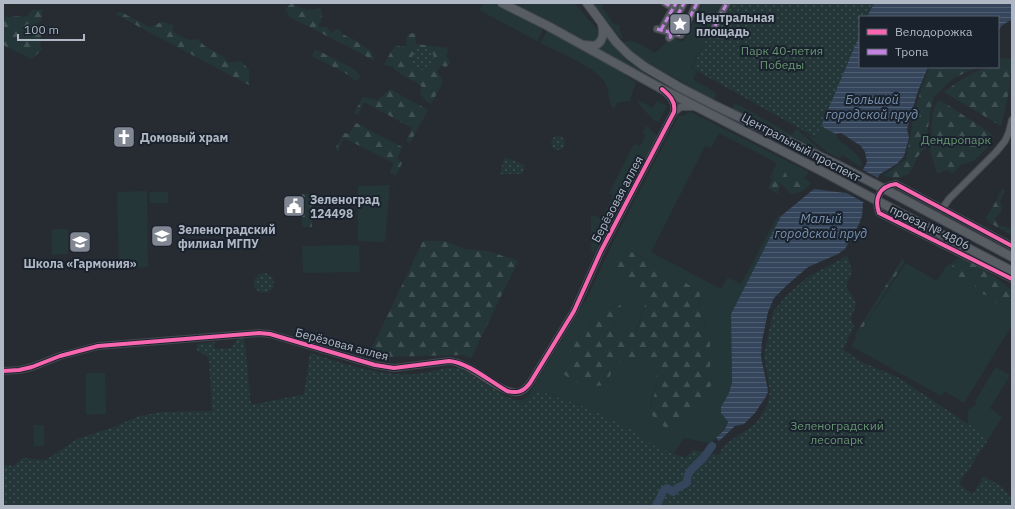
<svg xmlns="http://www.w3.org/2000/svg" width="1015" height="509" font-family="'IBM Plex Sans',sans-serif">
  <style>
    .grass { fill: #243638; fill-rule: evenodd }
    .forest { fill: url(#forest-firs) }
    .park { fill: url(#park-dots) }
    .water { fill: url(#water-rules) }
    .pier { fill: #272c33 }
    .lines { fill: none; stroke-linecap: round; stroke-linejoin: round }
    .river { stroke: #35455b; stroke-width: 8 }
    .minor-casing { stroke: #43474c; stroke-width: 8 }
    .major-casing { stroke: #444850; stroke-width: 10 }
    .minor { stroke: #565a61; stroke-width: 6 }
    .major { stroke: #585d63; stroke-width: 8 }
    .major-bridge-casing { stroke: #444850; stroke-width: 10; stroke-linecap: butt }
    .major-bridge { stroke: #585d63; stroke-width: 8 }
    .quiet { stroke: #c483df; stroke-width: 3; stroke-dasharray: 6 3; stroke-linecap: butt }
    .cycleway-casing { stroke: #1a222d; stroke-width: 6 }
    .cycleway { stroke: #f766af; stroke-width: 4 }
    .labels { text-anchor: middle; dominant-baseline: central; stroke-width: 4; stroke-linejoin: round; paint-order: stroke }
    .poi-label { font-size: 12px; font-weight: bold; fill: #b0b8c5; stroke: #1a222d; text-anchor: start }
    .park-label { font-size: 12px; fill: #689571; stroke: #1a222d }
    .street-label { font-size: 12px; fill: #b0b8c5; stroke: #1a222d }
    .water-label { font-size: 13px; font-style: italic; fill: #788fac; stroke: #1a222d }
  </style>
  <defs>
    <pattern id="forest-firs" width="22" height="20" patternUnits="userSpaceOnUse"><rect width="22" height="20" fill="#243638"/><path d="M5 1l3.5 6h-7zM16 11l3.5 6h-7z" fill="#415153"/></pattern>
    <pattern id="park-dots" width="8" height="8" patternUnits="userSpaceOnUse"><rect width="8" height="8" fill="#243638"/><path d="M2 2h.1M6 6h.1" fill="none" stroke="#415153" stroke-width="1.8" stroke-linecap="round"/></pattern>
    <pattern id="water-rules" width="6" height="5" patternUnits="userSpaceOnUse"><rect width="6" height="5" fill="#35455b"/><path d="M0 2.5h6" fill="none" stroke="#505e71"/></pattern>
  </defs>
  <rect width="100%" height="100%" fill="#272c33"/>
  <path class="grass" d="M 488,3 L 496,3 L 542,28 L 542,33 L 537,41 L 479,10 L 483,4 Z
    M 513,3 L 574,3 L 597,29 C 600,36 598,38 594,43 L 590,43 Z
    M 593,3 L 604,3 L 602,8 L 613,23 L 620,26 L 619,29 L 623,37 L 621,39 Z
    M 703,3 L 720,3 L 711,20 L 714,24 L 691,68 L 697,72 L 693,79 L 716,93 L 716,97 L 712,99 L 668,74 L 657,70 L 633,54 L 622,43 C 633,37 645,47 655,53 L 672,37 L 683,42 Z
    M 547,31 L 619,69 L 625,74 L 625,76 L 636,82 L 630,99 L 632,100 L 617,103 L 614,109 C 606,102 611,89 604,81 C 592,65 558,52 540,43 Z
    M 607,38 L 627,61 L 657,81 L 598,50 L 602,47 Z
    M 639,101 L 653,108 L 657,101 L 667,106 L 658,123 C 649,117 645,110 638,103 Z
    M 734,104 L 741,106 L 792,135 L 796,128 L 826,155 L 732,109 Z
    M 691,112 L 809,172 L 804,178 L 795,180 L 774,172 L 773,178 L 769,179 L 777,163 L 719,133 L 711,148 L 705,146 L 651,252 L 721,289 L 728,277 L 741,284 L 778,215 L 781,216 L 731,314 L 732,379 L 729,393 L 723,402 L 724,417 C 725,419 727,421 727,423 C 727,428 714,440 710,444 L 705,442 L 684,438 L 674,453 L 653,445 L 638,433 L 591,409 L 539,391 L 537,391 L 522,403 L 513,400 L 522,400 L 528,396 L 587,298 L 617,234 L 679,115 L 685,116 L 687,113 ZM 633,252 L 667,272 L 675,279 L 686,283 L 700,292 L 699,309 L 705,325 L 712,383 L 697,408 L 689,414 L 678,425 L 650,408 L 657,383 L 656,371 L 646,361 L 628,357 L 614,367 L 606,385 L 557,369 L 569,365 L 585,338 L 594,315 L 606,309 L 621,305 L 621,313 L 613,323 L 619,331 L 635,333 L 646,302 L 617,277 Z
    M 822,124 L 824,128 L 836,134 C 838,143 849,146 855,153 C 859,156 860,160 862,165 L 861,167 L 813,136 L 819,134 Z
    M 647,126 L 657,136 L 594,253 L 591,250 L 591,215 L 602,218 L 613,196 L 609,193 L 634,144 L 640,146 L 646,135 L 642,132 Z
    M 804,133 L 816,138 L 842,155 L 840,159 L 827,152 Z
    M 390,185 L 385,242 L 358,241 L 358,186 Z
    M 147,191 L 148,267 L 119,268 L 117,192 Z
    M 150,192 L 168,192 L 168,203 L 150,203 Z
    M 52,229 L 68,229 L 68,254 L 52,255 Z
    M 359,245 L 360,272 L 303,273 L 302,246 Z
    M 958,258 L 960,259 L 954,263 L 960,278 L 970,276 L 976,280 L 975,289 L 979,293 L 988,296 L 999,306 L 1012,306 L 1012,325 L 964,403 L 945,391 L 941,396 L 851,346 L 906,263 L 937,281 L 946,266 L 950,264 Z
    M 995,368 L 997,368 L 1010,375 L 990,408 L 1002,417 L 989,438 L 968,425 L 968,410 L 976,404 L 975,401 Z
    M 86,373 L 105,373 L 106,414 L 86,415 Z
    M 33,425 L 44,425 L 44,446 L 34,446 Z"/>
  <path class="forest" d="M 292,3 L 294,3 L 295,6 L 308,10 L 321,8 L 322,18 L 318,27 L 327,27 L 331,33 L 337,29 L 346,36 L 353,39 L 371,51 L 375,61 L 290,17 L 285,9 Z
    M 32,10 L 42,10 L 42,20 L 37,24 L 41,36 L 40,45 L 42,49 L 32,59 L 3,45 L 3,17 L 28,16 Z
    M 116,12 L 121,12 L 149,27 L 162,22 L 173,25 L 173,32 L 189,40 L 197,39 L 206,47 L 224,57 L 228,63 L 241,61 L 249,70 L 249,85 L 117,15 Z
    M 413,33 L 417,34 L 415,39 L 416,44 L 447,48 L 448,52 L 446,55 L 447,58 L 450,61 L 449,64 L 446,67 L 441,65 L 437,71 L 443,82 L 431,104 L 427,102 L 420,94 L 422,87 L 420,85 C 412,80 396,73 392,66 L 386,66 L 384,64 L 394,47 L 397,45 L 401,47 L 406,46 L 407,35 Z
    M 315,49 L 352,68 L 361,76 L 356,81 L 347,74 L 312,56 Z
    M 1001,58 L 1011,59 C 1012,83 1006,104 1001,126 L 944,92 C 960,80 978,67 998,67 L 998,59 Z
    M 930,67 L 978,67 L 952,79 L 934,97 L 931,107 L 925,148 L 918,156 L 909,174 L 899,178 L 883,176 L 906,159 C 912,128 916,96 930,67 Z
    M 390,89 L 428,110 L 410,143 L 406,141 L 412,128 L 364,102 L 358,115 L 354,113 L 363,97 L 378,100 Z
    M 940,100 L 989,132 L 994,137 L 986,149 L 973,161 L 962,164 L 953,173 L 947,170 L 937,173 L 930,151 L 933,111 L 937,102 Z
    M 356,123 L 402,147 L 397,158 L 402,163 L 396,176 L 390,172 L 394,163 L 344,138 L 338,151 L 335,149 L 344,133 L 349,134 Z
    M 774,171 L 780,171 L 785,172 L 788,178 L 795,180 L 804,178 L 811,183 C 805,190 800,193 791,194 L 780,183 L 778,194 L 768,188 L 773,178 Z
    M 1003,188 L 1005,191 L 1000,201 L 1002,210 L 998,216 L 994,218 L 999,226 L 1005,227 L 1012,230 L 1012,235 L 988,222 L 986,218 L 991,210 Z
    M 302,194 L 311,194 L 312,227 L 302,227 Z
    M 423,241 L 445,241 L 465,249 L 488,251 L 518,261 L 471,358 L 461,355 L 382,357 L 370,352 Z
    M 632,252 L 667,272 L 675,279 L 686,283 L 700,292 L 699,309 L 710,341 L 710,364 L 712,383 L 704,400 L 697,408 L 689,414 L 678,425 L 666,428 C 642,412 653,406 657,384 C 657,380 656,375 656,371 L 646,361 L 628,357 L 614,367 L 606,385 C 582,388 575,382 556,369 L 569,365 L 572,359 L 567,352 L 572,344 L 585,338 L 594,315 L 606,309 L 621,305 L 621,313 L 613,323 L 619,331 L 636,333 L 646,302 L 617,277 L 614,269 L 621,258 Z
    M 902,259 L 905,261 L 857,337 L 855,335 Z
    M 960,259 C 974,259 999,281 1012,290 L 1012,306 L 999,306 L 988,296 L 979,293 L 975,289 L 976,280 L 970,276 L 960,278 L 954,272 L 952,266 Z"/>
  <path class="park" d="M 720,3 L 874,3 L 867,17 L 860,17 L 860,34 L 819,134 L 813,136 L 692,68 L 714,24 L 712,20 Z
    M412 59a11 11 0 1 1 22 0a11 11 0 1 1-22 0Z
    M551 143a7 7 0 1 1 14 0a7 7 0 1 1-14 0Z
    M 504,157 L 525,165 L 522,174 L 500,174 Z
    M 847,256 L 852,271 L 846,286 L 856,303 L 851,320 L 854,326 L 843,349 L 859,361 L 897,377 L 989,438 L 959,484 L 973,494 L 984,476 C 996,484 1012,490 1012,506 L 3,506 L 3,465 L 14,466 L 22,458 L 46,460 L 77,439 L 114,427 L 139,416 L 163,412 L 212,411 L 209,358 L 197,350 L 197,344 L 215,342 L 214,349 L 232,348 L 237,339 L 244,337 L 251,405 L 304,394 L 310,353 C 343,363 379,377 415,374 C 430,373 445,366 460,368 L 505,396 L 522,403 L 537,391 L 539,391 L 591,409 L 638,433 L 653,445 L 685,458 L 693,450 L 719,455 L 722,449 L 730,441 L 754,425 L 761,416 L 768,404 L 770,391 L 764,356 L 773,312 L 787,295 L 808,277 Z
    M254 283a10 10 0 1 1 20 0a10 10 0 1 1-20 0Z"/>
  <path class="water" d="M 874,3 L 1012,3 L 1012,20 C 1005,23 999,25 998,34 L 998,17 L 867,17 Z
    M 860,34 L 860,67 L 928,67 L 918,91 L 907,129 L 909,138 L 904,156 L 897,164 L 880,174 L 863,203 L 862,216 L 859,224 L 845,249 L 838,254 L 808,267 L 787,285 L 774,298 L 768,312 L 762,341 L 761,357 L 768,390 L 767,395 L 755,413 L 744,424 L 735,426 L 719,441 L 716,438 L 725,429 L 728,422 L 721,413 L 721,407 L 729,393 L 732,382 L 731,314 L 781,216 L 814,189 L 845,193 L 853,189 L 867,162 L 865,152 L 861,146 L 841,133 L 836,134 L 824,128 L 822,124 Z"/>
  <path class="pier" d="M 861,169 L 880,179 L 865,203 L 841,190 L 844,191 L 851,188 Z"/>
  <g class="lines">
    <path class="river" d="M 656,506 L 664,490 L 667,488 L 673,492 L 677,488 L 687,483 C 686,470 697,466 704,457 C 707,453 709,450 712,446"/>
    <g class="minor-casing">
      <path id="minor" d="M 665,3 L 668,5 L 669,3
        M 715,26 L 727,3
        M 657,29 L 681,35 L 697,3
        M 661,30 L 676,3
        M 669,38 L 671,37 L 669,32 L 684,3
        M 674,112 L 681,107 L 695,107
        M 942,209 L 949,199 L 996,152 L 1005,141 L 1009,132 L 1012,120
        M 1012,246 L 896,184 C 879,186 874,199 879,213 L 1012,279
        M 3,371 L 19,370 L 32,367 L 60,356 L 98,346 L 259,333 L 270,334 L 375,365 L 394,368 L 449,361 C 471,362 501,396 519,392 C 524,391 527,387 530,383 L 574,311 L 601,251 L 674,112 C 676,104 672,98 666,93"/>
    </g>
    <g class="major-casing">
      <path id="major" d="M 502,3 L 548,26 L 662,89 L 831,176
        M 587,3 L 616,42 L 629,55 L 645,67 L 681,88 L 712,104 L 838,165
        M 584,45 L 595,46 C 604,41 604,33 602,24
        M 896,195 L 1012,257
        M 889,207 L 1012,271"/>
    </g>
    <use href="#minor" class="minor"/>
    <use href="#major" class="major"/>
    <g class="major-bridge-casing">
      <path id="major-bridge" d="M 838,165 L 896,195
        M 831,176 L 889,207"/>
    </g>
    <use href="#major-bridge" class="major-bridge"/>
    <path class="quiet" d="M 665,3 L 668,5 L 669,3
      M 715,26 L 727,3
      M 657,29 L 681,35 L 697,3
      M 661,30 L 676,3
      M 669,38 L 671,37 L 669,32 L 684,3"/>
    <g class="cycleway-casing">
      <path id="cycleway" d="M 1012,246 L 896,184 C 879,186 874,199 879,213 L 1012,279
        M 3,371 L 19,370 L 32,367 L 60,356 L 98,346 L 259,333 L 270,334 L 375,365 L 394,368 L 449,361 C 467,362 491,382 507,391 C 518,394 524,391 530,383 L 574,311 L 601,251 L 674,112 C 676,101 669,95 662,89"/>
    </g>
    <use href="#cycleway" class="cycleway"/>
  </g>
  <defs>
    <g id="sight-square" transform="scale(1.15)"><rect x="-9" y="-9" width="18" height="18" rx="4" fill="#808792" stroke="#1a222d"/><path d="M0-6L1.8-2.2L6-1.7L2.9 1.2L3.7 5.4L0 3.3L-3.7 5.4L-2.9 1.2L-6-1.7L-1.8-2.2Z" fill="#fff"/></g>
    <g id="church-square" transform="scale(1.15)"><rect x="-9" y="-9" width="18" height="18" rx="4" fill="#808792" stroke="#1a222d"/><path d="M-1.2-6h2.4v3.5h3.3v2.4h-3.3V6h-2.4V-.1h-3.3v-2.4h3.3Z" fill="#fff"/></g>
    <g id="civic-square" transform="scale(1.15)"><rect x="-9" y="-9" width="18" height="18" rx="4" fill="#808792" stroke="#1a222d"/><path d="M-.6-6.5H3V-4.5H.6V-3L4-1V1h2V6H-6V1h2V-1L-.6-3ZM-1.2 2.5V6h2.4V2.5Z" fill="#fff"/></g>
    <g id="university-square" transform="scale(1.15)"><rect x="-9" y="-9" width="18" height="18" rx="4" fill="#808792" stroke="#1a222d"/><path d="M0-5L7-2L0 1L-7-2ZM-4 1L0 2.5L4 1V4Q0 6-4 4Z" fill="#fff"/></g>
    <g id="school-square" transform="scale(1.15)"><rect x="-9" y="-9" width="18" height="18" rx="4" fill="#808792" stroke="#1a222d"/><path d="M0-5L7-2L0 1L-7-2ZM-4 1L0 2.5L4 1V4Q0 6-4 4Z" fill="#fff"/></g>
  </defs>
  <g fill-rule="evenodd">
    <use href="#sight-square" x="680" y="24"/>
    <use href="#church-square" x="124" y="137"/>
    <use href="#civic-square" x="294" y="206"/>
    <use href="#university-square" x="162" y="236"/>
    <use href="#school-square" x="80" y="242"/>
  </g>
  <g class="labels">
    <g class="poi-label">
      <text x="696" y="17">Центральная<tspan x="696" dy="14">площадь</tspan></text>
      <text x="140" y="137">Домовый храм</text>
      <text x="310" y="199">Зеленоград<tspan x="310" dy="14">124498</tspan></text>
      <text x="178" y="229">Зеленоградский<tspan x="178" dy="14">филиал МГПУ</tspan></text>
      <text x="80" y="263" text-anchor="middle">Школа «Гармония»</text>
    </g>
    <g class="park-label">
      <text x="782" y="50">Парк 40-летия<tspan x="782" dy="14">Победы</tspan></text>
      <text x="956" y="139">Дендропарк</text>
      <text x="837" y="425">Зеленоградский<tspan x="837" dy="14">лесопарк</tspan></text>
    </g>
    <g class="street-label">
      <text transform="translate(801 147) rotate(28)">Центральный проспект</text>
      <text transform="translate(617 199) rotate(-62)">Берёзовая аллея</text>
      <text transform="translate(930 227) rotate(26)">проезд № 4806</text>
      <text transform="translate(342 344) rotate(15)">Берёзовая аллея</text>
    </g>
    <g class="water-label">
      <text x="872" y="99">Большой<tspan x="872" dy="15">городской пруд</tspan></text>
      <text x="821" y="218">Малый<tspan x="821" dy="15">городской пруд</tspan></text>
    </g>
  </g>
  <rect width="1015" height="509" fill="none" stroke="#b0b8c5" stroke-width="8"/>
  <rect x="859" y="16" width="140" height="52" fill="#1a222d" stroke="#565e6a"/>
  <rect x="867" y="29" width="20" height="6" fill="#f766af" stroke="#565e6a"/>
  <text x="895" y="36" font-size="12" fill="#b0b8c5">Велодорожка</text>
  <rect x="867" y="49" width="20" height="6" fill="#c483df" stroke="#565e6a"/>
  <text x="895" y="56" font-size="12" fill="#b0b8c5">Тропа</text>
  <path d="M18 34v6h66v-6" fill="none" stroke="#b0b8c5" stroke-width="2"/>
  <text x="24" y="34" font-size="12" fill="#b0b8c5" stroke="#1a222d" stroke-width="3" paint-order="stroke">100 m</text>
</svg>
